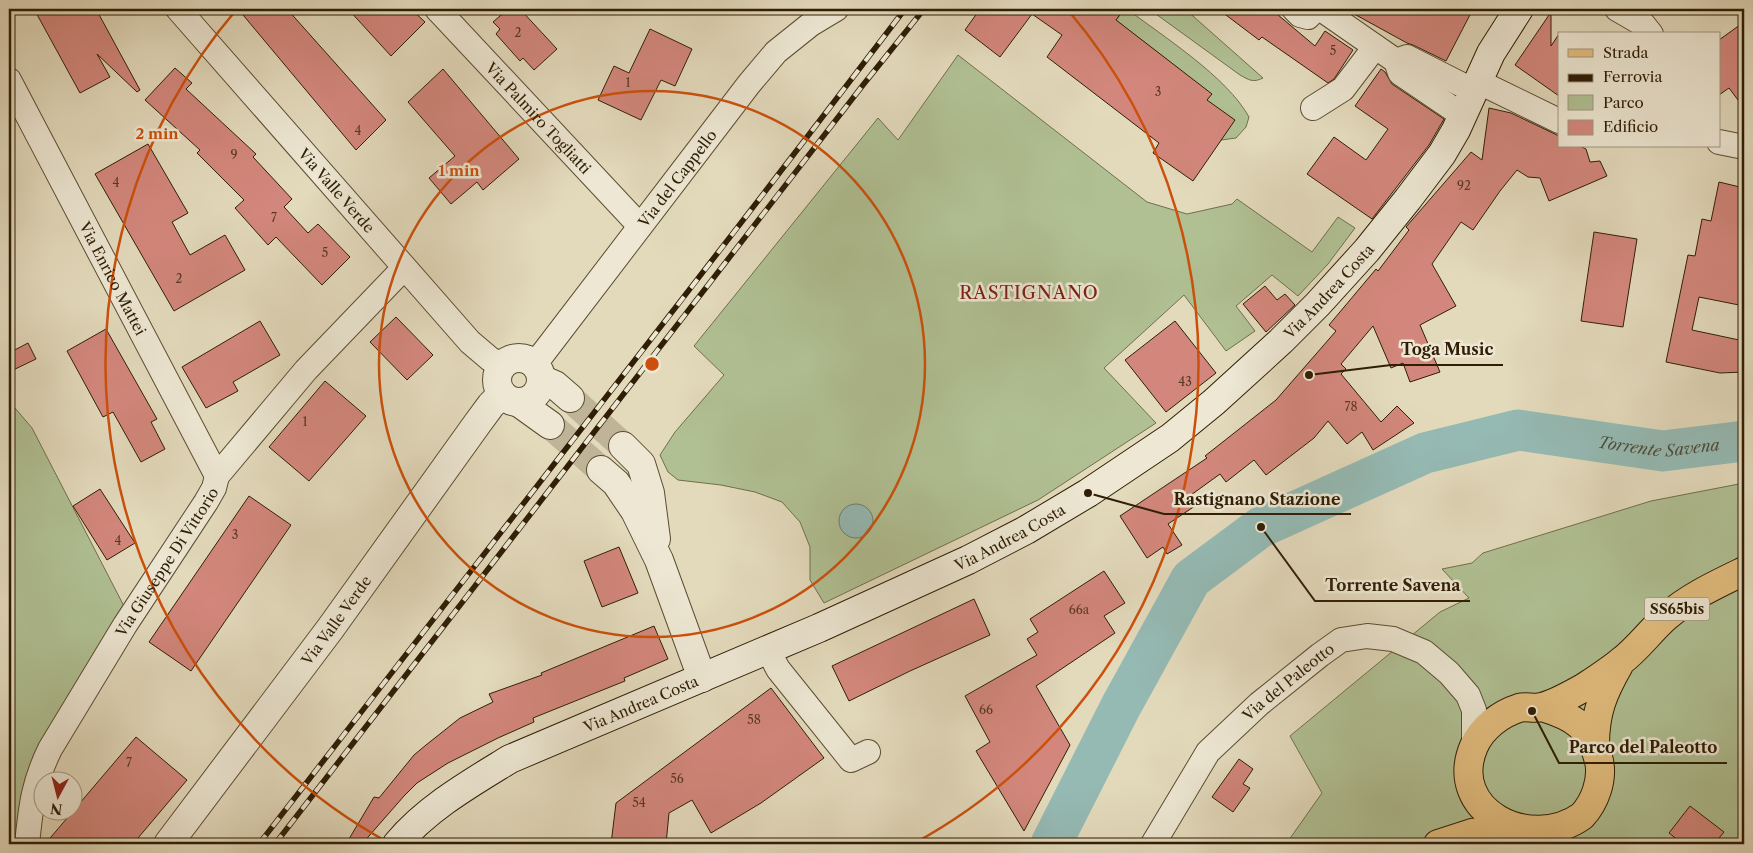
<svg xmlns="http://www.w3.org/2000/svg" width="1753" height="853" font-family="'Libre Caslon Text',serif">
  <style>
    .green { fill: #b0c093; stroke: #706f4c }
    .water { fill: #95bab4; stroke: #6c7c6e }
    .lines { fill: none; stroke-linecap: round; stroke-linejoin: round }
    .river { stroke: #95bab4; stroke-width: 41 }
    .building { fill: #d3877c; stroke: #2f1e05 }
    .tertiary-tunnel { stroke: #bfb497; stroke-width: 28; stroke-dasharray: 28 14; stroke-linecap: butt }
    .minor-casing { stroke: #5c4d33; stroke-width: 26 }
    .tertiary-casing { stroke: #5c4d33; stroke-width: 30 }
    .secondary-casing { stroke: #2f1e05; stroke-width: 30 }
    .primary-casing { stroke: #2f1e05; stroke-width: 30 }
    .minor { stroke: #ede7d3; stroke-width: 24 }
    .tertiary { stroke: #ede7d3; stroke-width: 28 }
    .secondary { stroke: #ede7d3; stroke-width: 28 }
    .primary { stroke: #e2bd7e; stroke-width: 28 }
    .rail-casing { stroke: #2f1e05; stroke-width: 5.5 }
    .rail { stroke: #ede7d3; stroke-width: 4; stroke-dasharray: 11; stroke-linecap: butt }
    .ring { fill: none; stroke: #cc500b; stroke-width: 2.5 }
    .labels { text-anchor: middle; dominant-baseline: central; stroke-width: 5; stroke-linejoin: round; paint-order: stroke }
    .number-label { font-size: 12px; fill: #583823 }
    .shield { fill: #ede7d3; stroke: #685a43; stroke-width: 1 }
    .shield-label { font-size: 14px; font-weight: bold; fill: #2f1e05 }
    .street-label { font-size: 15px; fill: #2f1e05; stroke: #ede7d3 }
    .water-label { font-size: 16px; font-style: italic; fill: #4e4d3a; stroke: #ede7d3 }
    .quarter-label { font-size: 18px; letter-spacing: 1px; fill: #7a1f14; stroke: #ede7d3 }
    .centre { fill: #cc500b; stroke: #ede7d3; stroke-width: 2.5 }
    .ring-label { font-size: 15px; text-anchor: middle; font-weight: bold; fill: #cc500b; stroke: #ede7d3; stroke-width: 5; stroke-linejoin: round; paint-order: stroke }
    .leader { fill: none; stroke: #2f1e05; stroke-width: 2 }
    .callout-dot { fill: #2f1e05; stroke: #ede7d3; stroke-width: 2 }
    .callout-label { font-size: 16px; text-anchor: middle; font-weight: bold; fill: #2f1e05; stroke: #ede7d3; stroke-width: 5; stroke-linejoin: round; paint-order: stroke }
  </style>
  <rect width="100%" height="100%" fill="#e3dabc"/>
  <filter id="stains"><feTurbulence type="fractalNoise" baseFrequency=".004" numOctaves="4"/><feColorMatrix values="0 0 0 0 .2 0 0 0 0 .09 0 0 0 0 .02 0 0 0 .5 -.17"/></filter>
  <radialGradient id="worn" r=".72"><stop offset=".6" stop-color="#630" stop-opacity="0"/><stop offset="1" stop-color="#630" stop-opacity=".3"/></radialGradient>
  <path class="green" d="M 1125,9 L 1127,9 C 1164,37 1227,77 1249,117 L 1246,127 L 1236,138 L 1221,140 L 1207,100 L 1211,94 L 1116,20 Z
    M 1149,9 L 1185,9 L 1263,78 C 1253,83 1249,80 1240,75 Z
    M 958,55 L 1147,202 L 1187,214 L 1232,204 L 1237,199 L 1312,252 L 1338,217 L 1355,228 L 1328,264 L 1298,296 L 1272,275 L 1236,306 L 1255,331 L 1226,351 L 1184,295 L 1104,368 L 1156,423 L 1038,500 L 824,603 L 810,580 L 810,547 L 800,522 L 782,502 L 755,492 L 721,485 L 678,480 L 668,472 L 660,455 L 675,432 L 724,375 L 694,346 L 878,118 L 898,140 Z
    M 9,401 L 32,428 L 127,612 L 89,679 L 20,844 L 9,844 Z
    M 1744,483 L 1744,844 L 1286,844 L 1322,793 L 1290,736 L 1440,612 L 1469,598 L 1442,569 L 1472,563 L 1483,553 L 1651,501 Z"/>
  <path class="water" d="M839 521a17 17 0 1 1 34 0a17 17 0 1 1-34 0Z"/>
  <g class="lines">
    <path class="river" id="s1" d="M 1051,844 L 1121,706 L 1191,579 L 1261,527 L 1425,453 L 1518,430 L 1663,451 L 1744,441"/>
  </g>
  <path class="building" d="M 34,9 L 96,9 L 140,90 L 137,92 L 97,54 L 110,77 L 80,93 Z
    M 238,9 L 287,9 L 386,120 L 356,150 Z
    M 348,9 L 411,9 L 425,22 L 391,56 Z
    M 508,9 L 520,9 L 557,49 L 534,70 L 523,58 L 520,61 L 496,34 L 500,29 L 493,22 Z
    M 980,9 L 1124,9 L 1116,20 L 1212,94 L 1207,100 L 1235,120 L 1193,181 L 1153,153 L 1159,143 L 1047,57 L 1062,35 L 1032,14 L 1000,57 L 965,30 Z
    M 1218,9 L 1271,9 L 1315,46 L 1325,31 L 1353,50 L 1334,79 L 1328,83 L 1262,37 L 1259,40 Z
    M 1345,9 L 1473,9 L 1446,61 L 1413,45 L 1407,43 Z
    M 1551,12 L 1551,46 L 1559,34 L 1559,96 L 1515,65 Z
    M 1744,22 L 1744,108 L 1729,88 L 1719,95 L 1719,40 Z
    M 650,29 L 692,49 L 675,86 L 661,80 L 641,120 L 598,100 L 614,66 L 629,73 Z
    M 175,68 L 192,83 L 186,89 L 256,154 L 253,157 L 292,199 L 284,207 L 308,233 L 318,224 L 350,257 L 322,285 L 276,237 L 268,245 L 235,208 L 244,200 L 197,153 L 200,150 L 145,100 Z
    M 443,69 L 519,159 L 483,190 L 477,182 L 451,204 L 429,178 L 455,156 L 408,102 Z
    M 1381,69 L 1385,72 L 1392,84 L 1444,119 L 1429,145 L 1372,219 L 1307,174 L 1334,137 L 1366,160 L 1388,129 L 1355,106 Z
    M 1489,108 L 1511,113 L 1559,136 L 1559,146 L 1580,146 L 1586,149 L 1590,162 L 1600,161 L 1607,176 L 1549,201 L 1540,178 L 1528,177 L 1517,170 L 1500,191 L 1473,230 L 1461,222 L 1432,264 L 1456,306 L 1420,325 L 1440,372 L 1410,382 L 1403,363 L 1391,368 L 1373,326 L 1341,364 L 1346,369 L 1341,374 L 1381,422 L 1397,406 L 1414,423 L 1373,450 L 1362,432 L 1347,444 L 1328,421 L 1314,438 L 1266,475 L 1254,460 L 1226,482 L 1220,474 L 1191,495 L 1198,504 L 1168,524 L 1182,545 L 1167,554 L 1163,547 L 1147,558 L 1120,516 L 1207,458 L 1205,456 L 1276,400 L 1336,331 L 1329,325 L 1376,269 L 1378,271 L 1409,230 L 1406,227 L 1471,152 L 1482,160 Z
    M 148,144 L 188,213 L 172,222 L 190,255 L 225,235 L 245,270 L 174,311 L 95,174 Z
    M 1719,182 L 1744,188 L 1744,306 L 1699,297 L 1692,330 L 1744,341 L 1744,372 L 1720,373 L 1666,362 L 1688,255 L 1695,256 L 1702,219 L 1711,221 Z
    M 1594,232 L 1637,239 L 1623,327 L 1581,321 Z
    M 1265,286 L 1277,300 L 1285,294 L 1295,305 L 1266,332 L 1243,304 Z
    M 396,317 L 433,355 L 407,380 L 370,342 Z
    M 260,321 L 280,355 L 233,382 L 238,391 L 206,408 L 182,367 Z
    M 1175,321 L 1216,373 L 1166,412 L 1125,360 Z
    M 106,329 L 157,419 L 151,422 L 165,449 L 141,462 L 113,412 L 103,417 L 67,351 Z
    M 28,343 L 36,359 L 9,372 L 9,353 Z
    M 325,381 L 366,416 L 309,481 L 269,447 Z
    M 100,489 L 135,543 L 107,560 L 73,506 Z
    M 249,496 L 291,525 L 191,671 L 149,642 Z
    M 619,547 L 638,593 L 602,607 L 584,561 Z
    M 1104,571 L 1125,603 L 1104,616 L 1115,633 L 1036,686 L 1070,745 L 1024,831 L 976,751 L 990,742 L 965,696 L 1037,655 L 1027,639 L 1038,632 L 1030,619 Z
    M 974,599 L 990,635 L 910,671 L 849,701 L 832,666 Z
    M 654,626 L 668,659 L 624,678 L 625,681 L 533,718 L 534,722 L 498,738 L 448,763 L 417,783 L 404,796 L 362,844 L 346,844 L 374,797 L 379,798 L 414,755 L 426,745 L 460,718 L 493,702 L 489,694 L 542,675 L 541,673 Z
    M 771,688 L 824,758 L 761,803 L 711,833 L 692,800 L 669,813 L 666,844 L 611,844 L 616,803 Z
    M 136,737 L 187,780 L 133,844 L 45,844 Z
    M 1239,759 L 1253,769 L 1243,784 L 1250,788 L 1233,812 L 1212,797 Z
    M 1690,806 L 1724,832 L 1714,844 L 1683,844 L 1669,833 Z"/>
  <g class="lines">
    <path class="tertiary-tunnel" d="M 570,398 L 623,446
      M 550,425 L 601,470"/>
    <g class="minor-casing">
      <g id="minor">
        <path id="s2" d="M 178,9 L 470,342 L 490,359 L 502,365"/>
        <path id="s3" d="M 437,9 L 640,226"/>
        <path d="M 1294,9 L 1300,15 L 1308,17 L 1316,9"/>
        <path d="M 1321,9 L 1396,61 L 1400,73 L 1462,115"/>
        <path d="M 1617,9 L 1643,24 L 1651,34"/>
        <path d="M 1396,61 L 1407,57 L 1474,91"/>
        <path id="s4" d="M 9,80 L 217,476"/>
        <path d="M 1477,81 L 1559,121"/>
        <path d="M 1313,108 L 1343,89 L 1375,47"/>
        <path d="M 1719,142 L 1744,147"/>
        <path id="s5" d="M 535,364 L 749,84 L 776,52 L 811,24 L 836,9"/>
        <path d="M 768,650 L 778,669 L 851,760 L 868,752"/>
        <path id="s6" d="M 27,844 C 31,806 33,784 50,749 L 125,625 L 206,502 L 214,488 L 217,476 L 306,370 L 404,268"/>
        <path id="s7" d="M 1153,844 L 1208,752 L 1259,704 L 1320,655 L 1341,640 L 1367,636 L 1393,639 L 1424,652 L 1449,673 L 1468,695 L 1474,710 L 1474,747"/>
      </g>
    </g>
    <g class="tertiary-casing">
      <g id="tertiary">
        <circle cx="519" cy="380" r="22"/>
        <path d="M 541,379 L 555,385 L 570,398"/>
        <path d="M 518,402 L 550,425"/>
        <path d="M 623,446 L 641,464 L 650,493 L 656,539"/>
        <path d="M 601,470 L 616,483 L 635,511 L 659,560 L 702,678"/>
        <path id="s8" d="M 168,844 L 330,629 L 477,424 L 491,405 L 502,394"/>
      </g>
    </g>
    <g class="secondary-casing">
      <g id="secondary">
        <path id="s9" d="M 397,844 C 427,808 471,783 510,759 L 819,628 L 968,560 L 1026,530 L 1088,493 L 1170,438 L 1214,402 L 1281,341 L 1318,304 L 1367,250 L 1408,199 L 1442,154 L 1456,130 L 1491,53 L 1519,9"/>
      </g>
    </g>
    <g class="primary-casing">
      <path id="primary" d="M 1542,707 C 1574,717 1590,726 1599,761 C 1603,780 1595,802 1582,816 C 1530,853 1446,811 1474,746 C 1482,728 1500,714 1519,708 C 1526,706 1534,709 1541,707 C 1553,705 1572,694 1583,688 C 1595,680 1609,671 1620,662 C 1637,650 1650,631 1666,617 C 1689,597 1717,584 1744,571
        M 1595,745 C 1595,712 1603,693 1619,665
        M 1438,844 L 1472,833 L 1489,831 L 1508,832"/>
    </g>
    <use href="#minor" class="minor"/>
    <use href="#tertiary" class="tertiary"/>
    <use href="#secondary" class="secondary"/>
    <use href="#primary" class="primary"/>
    <g class="rail-casing">
      <path id="rail" d="M 259,844 C 474,566 692,289 905,9
        M 275,844 L 863,85 L 924,9"/>
    </g>
    <use href="#rail" class="rail"/>
  </g>
  <g class="ring">
    <circle cx="652" cy="364" r="273"/>
    <path d="M391 844A546 546 0 0 1 237 9M1067 9A546 546 0 0 1 913 844"/>
  </g>
  <g class="labels">
    <g class="number-label">
      <text x="518" y="32">2</text>
      <text x="1333" y="50">5</text>
      <text x="628" y="82">1</text>
      <text x="1158" y="91">3</text>
      <text x="358" y="130">4</text>
      <text x="234" y="154">9</text>
      <text x="116" y="182">4</text>
      <text x="1464" y="185">92</text>
      <text x="274" y="217">7</text>
      <text x="325" y="252">5</text>
      <text x="179" y="278">2</text>
      <text x="1185" y="381">43</text>
      <text x="1351" y="406">78</text>
      <text x="305" y="421">1</text>
      <text x="235" y="534">3</text>
      <text x="118" y="540">4</text>
      <text x="1079" y="609">66a</text>
      <text x="986" y="709">66</text>
      <text x="754" y="719">58</text>
      <text x="129" y="762">7</text>
      <text x="677" y="778">56</text>
      <text x="639" y="802">54</text>
    </g>
    <rect class="shield" x="1644.5" y="597.5" width="65" height="23" rx="4"/>
    <g class="shield-label">
      <text x="1677" y="609">SS65bis</text>
    </g>
    <g class="street-label">
      <text stroke="none"><textPath href="#s3" startOffset="149">Via Palmiro Togliatti</textPath></text>
      <text stroke="none"><textPath href="#s5" startOffset="234">Via del Cappello</textPath></text>
      <text stroke="none"><textPath href="#s2" startOffset="241">Via Valle Verde</textPath></text>
      <text stroke="none"><textPath href="#s4" startOffset="224">Via Enrico Mattei</textPath></text>
      <text stroke="none"><textPath href="#s9" startOffset="1094">Via Andrea Costa</textPath></text>
      <text stroke="none"><textPath href="#s9" startOffset="689">Via Andrea Costa</textPath></text>
      <text stroke="none"><textPath href="#s6" startOffset="319">Via Giuseppe Di Vittorio</textPath></text>
      <text stroke="none"><textPath href="#s8" startOffset="280">Via Valle Verde</textPath></text>
      <text stroke="none"><textPath href="#s7" startOffset="214">Via del Paleotto</textPath></text>
      <text stroke="none"><textPath href="#s9" startOffset="284">Via Andrea Costa</textPath></text>
    </g>
    <g class="water-label">
      <text stroke="none"><textPath href="#s1" startOffset="805">Torrente Savena</textPath></text>
    </g>
    <g class="quarter-label">
      <text x="1029" y="293">RASTIGNANO</text>
    </g>
  </g>
  <circle cx="652" cy="364" r="8" class="centre"/>
  <g class="ring-label">
    <text x="157" y="139">2 min</text>
    <text x="459" y="176">1 min</text>
  </g>
  <path class="leader" d="M1309 375L1391 365H1503M1088 493L1164 514H1351M1261 527L1315 601H1470M1532 711L1559 763H1727"/>
  <g class="callout-dot">
    <circle cx="1309" cy="375" r="5"/>
    <circle cx="1088" cy="493" r="5"/>
    <circle cx="1261" cy="527" r="5"/>
    <circle cx="1532" cy="711" r="5"/>
  </g>
  <g class="callout-label">
    <text x="1447" y="355">Toga Music</text>
    <text x="1257" y="505">Rastignano Stazione</text>
    <text x="1393" y="591">Torrente Savena</text>
    <text x="1643" y="753">Parco del Paleotto</text>
  </g>
  <rect width="1753" height="853" fill="none" stroke="#e3dabc" stroke-width="30"/>
  <rect x="10" y="10" width="1733" height="833" fill="none" stroke="#2f1e05" stroke-width="2.5"/>
  <rect x="15" y="15" width="1723" height="823" fill="none" stroke="#2f1e05"/>
  <rect x="1558" y="32" width="162" height="115" fill="#ede7d3" stroke="#a19781"/>
  <rect x="1568" y="49" width="25" height="8" fill="#e2bd7e" stroke="#a19781"/>
  <text x="1603" y="58" font-size="15" fill="#2f1e05">Strada</text>
  <rect x="1568" y="74" width="25" height="8" fill="#2f1e05" stroke="#a19781"/>
  <text x="1603" y="82" font-size="15" fill="#2f1e05">Ferrovia</text>
  <rect x="1568" y="95" width="25" height="15" fill="#b0c093" stroke="#a19781"/>
  <text x="1603" y="108" font-size="15" fill="#2f1e05">Parco</text>
  <rect x="1568" y="120" width="25" height="15" fill="#d3877c" stroke="#a19781"/>
  <text x="1603" y="132" font-size="15" fill="#2f1e05">Edificio</text>
  <g transform="translate(58 796) rotate(187)"><circle r="24" fill="#ede7d3" stroke="#a19781"/>
  <path d="M0-4L9 19L0 12L-9 19Z" fill="#8f2418"/>
  <text y="-8" font-size="14" font-weight="bold" text-anchor="middle" fill="#2f1e05">N</text>
  </g>
  <rect width="100%" height="100%" filter="url(#stains)"/>
  <rect width="100%" height="100%" fill="url(#worn)"/>
</svg>
